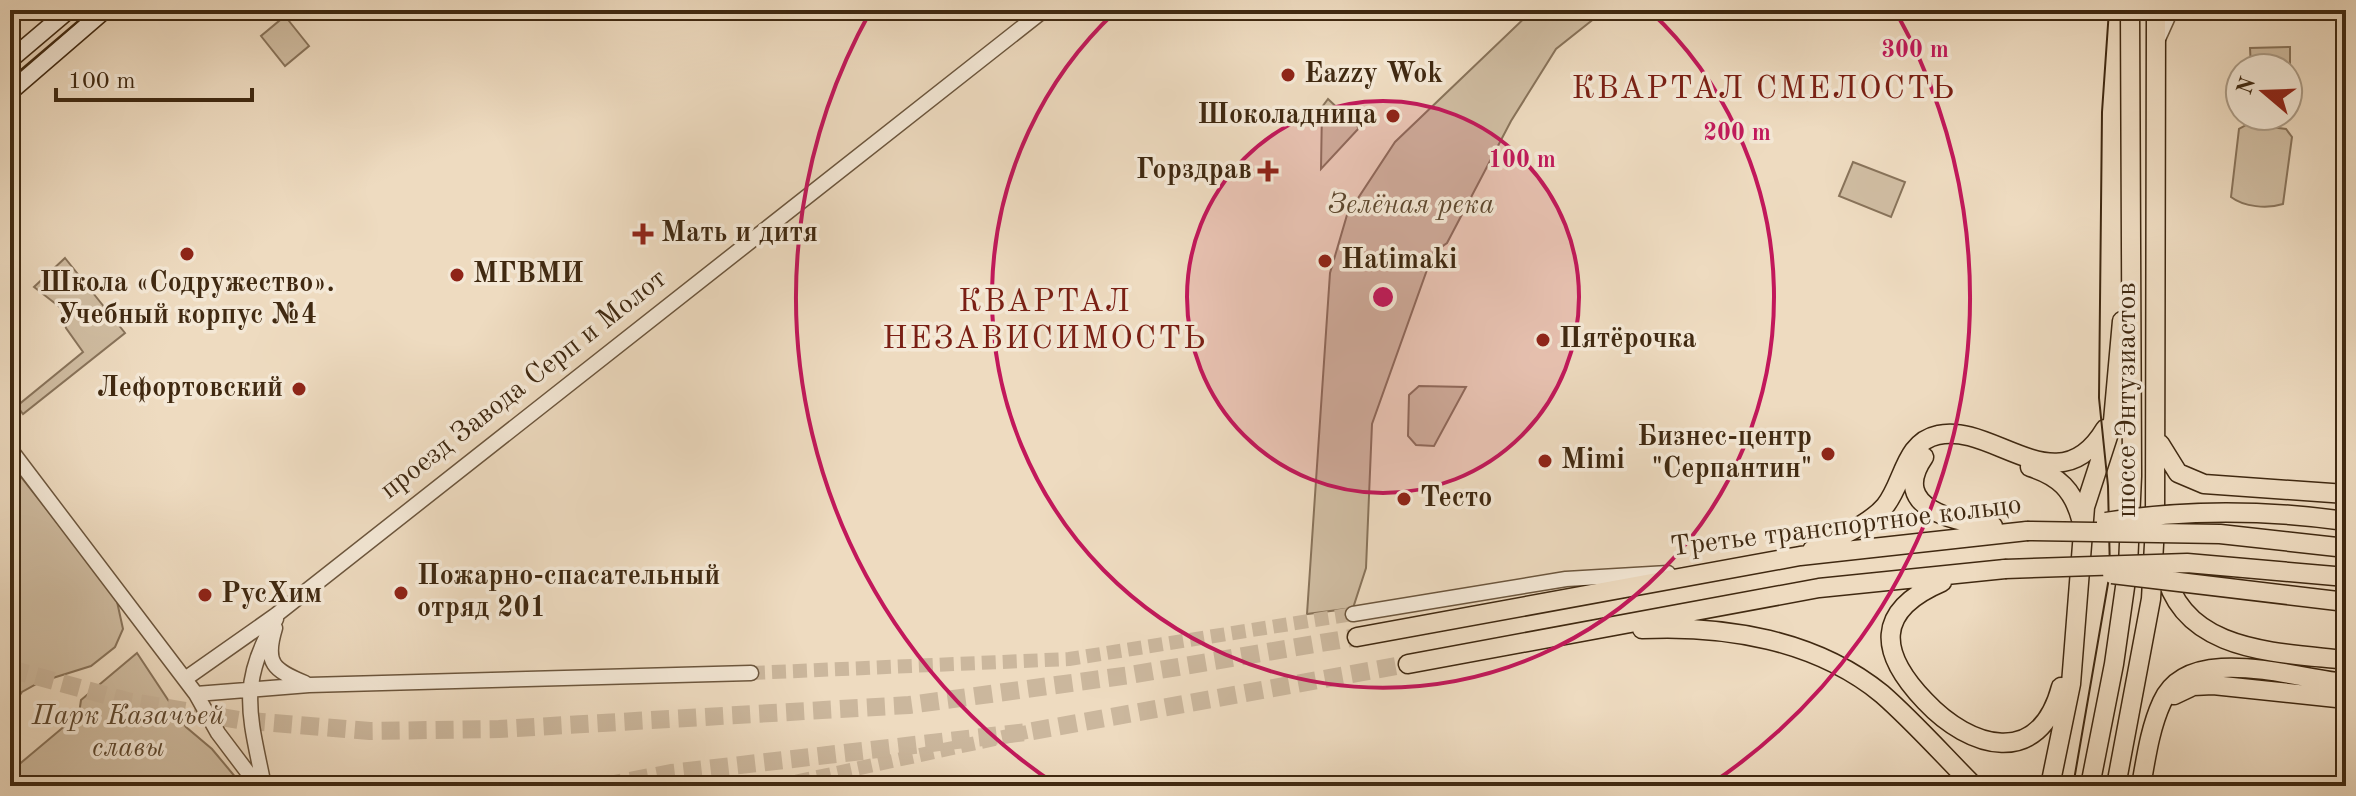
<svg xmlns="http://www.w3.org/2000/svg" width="2356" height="796" font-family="'Old Standard TT',serif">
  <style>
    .green { fill: #d0bda2; stroke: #88735a; stroke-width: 2 }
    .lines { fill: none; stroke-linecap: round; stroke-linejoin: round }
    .tertiary-tunnel { stroke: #cbb79d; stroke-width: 14; stroke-dasharray: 14 7; stroke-linecap: butt }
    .primary-tunnel { stroke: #cbb79d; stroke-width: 18; stroke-dasharray: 18 9; stroke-linecap: butt }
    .tertiary-casing { stroke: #6c563d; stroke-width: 17 }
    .secondary-casing { stroke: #402911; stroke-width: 19 }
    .primary-casing { stroke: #402911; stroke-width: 21 }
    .tertiary { stroke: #f4e8d6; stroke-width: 14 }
    .secondary { stroke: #f4e8d6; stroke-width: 16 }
    .primary { stroke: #eedbc0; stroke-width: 18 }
    .tram { stroke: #402911; stroke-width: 2 }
    .primary-bridge-casing { stroke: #402911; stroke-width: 21; stroke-linecap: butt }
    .primary-bridge { stroke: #eedbc0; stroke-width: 18 }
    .ring { fill: none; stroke: #c2185b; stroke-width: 4 }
    .poi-dot { fill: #8f2418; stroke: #f4e8d6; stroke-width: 3 }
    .labels { text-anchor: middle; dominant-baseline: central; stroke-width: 7; stroke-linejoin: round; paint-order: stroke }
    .poi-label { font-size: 28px; font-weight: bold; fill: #402911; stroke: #f4e8d6; text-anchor: start }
    .park-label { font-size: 28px; font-style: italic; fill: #5d472e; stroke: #f4e8d6 }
    .street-label { font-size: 28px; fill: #402911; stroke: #f4e8d6 }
    .quarter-label { font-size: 32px; letter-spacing: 2px; fill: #7a1f14; stroke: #f4e8d6 }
    .centre { fill: #c2185b; stroke: #f4e8d6; stroke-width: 4 }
    .ring-label { font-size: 24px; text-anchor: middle; font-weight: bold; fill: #c2185b; stroke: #f4e8d6; stroke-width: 7; stroke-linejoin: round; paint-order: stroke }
  </style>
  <rect width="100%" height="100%" fill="#eedbc0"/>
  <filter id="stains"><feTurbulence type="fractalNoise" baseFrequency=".0025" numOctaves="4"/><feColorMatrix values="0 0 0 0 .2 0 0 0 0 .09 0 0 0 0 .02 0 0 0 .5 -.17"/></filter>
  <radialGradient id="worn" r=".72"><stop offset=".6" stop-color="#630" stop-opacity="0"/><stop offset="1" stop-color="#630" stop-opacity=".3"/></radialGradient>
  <path class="green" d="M 1533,10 L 1605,10 L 1556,49 L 1511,121 L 1447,243 L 1433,253 L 1372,424 L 1366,568 L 1353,608 L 1307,614 L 1330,273 L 1347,215 L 1395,142 Z
    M 285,16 L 309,46 L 285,66 L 261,36 Z
    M 2290,47 L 2290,65 L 2251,68 L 2250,48 Z
    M 1328,99 L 1359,128 L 1321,169 L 1322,107 Z
    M 2248,124 L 2286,129 L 2292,137 L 2283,204 C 2267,209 2244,207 2231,197 L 2239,129 Z
    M 1853,162 L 1905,182 L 1891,217 L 1839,196 Z
    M 65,258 L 125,333 L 23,414 L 17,406 L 83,352 L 66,328 L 61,308 L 34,287 Z
    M 1419,386 L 1466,387 L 1434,446 L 1416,445 L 1408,436 L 1409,395 Z
    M 10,463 L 116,597 L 123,629 L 115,647 L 91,666 L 40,682 L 22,692 L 10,710 Z
    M 137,653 L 186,727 L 212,749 L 237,779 L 232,786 L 10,786 L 10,772 L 79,714 L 81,700 Z"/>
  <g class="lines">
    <path class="tertiary-tunnel" d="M 751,673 L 1069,659 L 1353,614
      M 776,786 L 1027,732"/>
    <path class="primary-tunnel" d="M 10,669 L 127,701 L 239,720 L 370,731 L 499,729 L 909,705 L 1130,675 L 1357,637
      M 604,786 L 671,773 L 1027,732 L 1408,664"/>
    <g class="tertiary-casing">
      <path id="tertiary" d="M 2158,39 L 2171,10
        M 10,449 L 196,694 L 218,733 L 258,786
        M 1353,614 L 1566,579 L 1668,573
        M 275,628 C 264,664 274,670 305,683
        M 185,679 L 276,615 L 1044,10
        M 196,694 L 309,685 L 751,673
        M 264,786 C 250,716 237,685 276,619"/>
    </g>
    <g class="secondary-casing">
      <path id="secondary" d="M 10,60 L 69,10
        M 10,92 L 105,10"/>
    </g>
    <g class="primary-casing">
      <path id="primary" d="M 2160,444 L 2178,473 L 2204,484 L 2346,494
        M 1924,457 C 1888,509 1957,522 1993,526
        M 2030,467 C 2059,476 2073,490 2081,519
        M 1812,550 C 1835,538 1868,526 1885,506 C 1904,483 1904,442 1938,435 C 1993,422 2058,508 2105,429
        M 2164,568 C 2181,653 2276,652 2346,660
        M 1942,582 C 1874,611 1879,653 1925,701 C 1970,749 2039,769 2061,687
        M 1642,629 C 1725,625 1816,640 1882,694 C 1914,722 1944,756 1974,786
        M 1357,637 L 1800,556 L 2027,531
        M 1408,664 L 1819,588 L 2005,569
        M 2174,695 L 2193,686 L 2213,685 L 2346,699
        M 2050,786 L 2071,684 L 2085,507 L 2113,421 L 2122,321
        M 2090,786 L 2114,664 L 2128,566 L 2132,476 L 2130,10
        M 2116,786 L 2151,599 L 2155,526 L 2156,10
        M 2141,786 C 2146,758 2150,728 2162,702 C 2189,641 2295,679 2346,683"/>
    </g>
    <use href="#tertiary" class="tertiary"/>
    <use href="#secondary" class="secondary"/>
    <use href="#primary" class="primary"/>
    <path class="tram" d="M 10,79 L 91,10
      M 2073,786 L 2110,572 L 2108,486 L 2099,398 L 2102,112 L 2109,10"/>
    <g class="primary-bridge-casing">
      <path id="primary-bridge" d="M 2106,522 C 2185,509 2267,510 2346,521
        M 2027,531 L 2220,534 L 2346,548
        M 2005,569 L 2187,563 L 2346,577
        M 2112,574 L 2346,602"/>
    </g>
    <use href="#primary-bridge" class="primary-bridge"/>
  </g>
  <circle cx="1383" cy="297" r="196" fill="#c2185b" fill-opacity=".12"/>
  <g class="ring">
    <circle cx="1383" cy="297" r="196"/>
    <path d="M1650 11A391 391 0 1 1 1116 11"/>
    <path d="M1055 784A587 587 0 0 1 870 12M1896 12A587 587 0 0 1 1711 784"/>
  </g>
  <g class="poi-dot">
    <circle cx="1288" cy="75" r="8"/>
    <circle cx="1393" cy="116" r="8"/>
    <path d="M1264 159h8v8h8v8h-8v8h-8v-8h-8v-8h8z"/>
    <path d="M639 222h8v8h8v8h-8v8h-8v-8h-8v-8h8z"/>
    <circle cx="187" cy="254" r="8"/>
    <circle cx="1325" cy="261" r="8"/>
    <circle cx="457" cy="275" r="8"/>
    <circle cx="1543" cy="340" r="8"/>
    <circle cx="299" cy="389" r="8"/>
    <circle cx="1828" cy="454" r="8"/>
    <circle cx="1545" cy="461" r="8"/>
    <circle cx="1404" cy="499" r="8"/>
    <circle cx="401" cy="593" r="8"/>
    <circle cx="205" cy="595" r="8"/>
  </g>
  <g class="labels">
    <g class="poi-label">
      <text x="1304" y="75">Eazzy Wok</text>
      <text x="1377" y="116" text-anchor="end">Шоколадница</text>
      <text x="1252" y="171" text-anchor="end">Горздрав</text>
      <text x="661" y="234">Мать и дитя</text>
      <text x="1341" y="261">Hatimaki</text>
      <text x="473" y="275">МГВМИ</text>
      <text x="187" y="284" text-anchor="middle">Школа «Содружество».<tspan x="187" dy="32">Учебный корпус №4</tspan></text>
      <text x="1559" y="340">Пятёрочка</text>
      <text x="283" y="389" text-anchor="end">Лефортовский</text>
      <text x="1812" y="438" text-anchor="end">Бизнес-центр<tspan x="1812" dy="32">"Серпантин"</tspan></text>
      <text x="1561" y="461">Mimi</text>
      <text x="1420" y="499">Тесто</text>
      <text x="417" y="577">Пожарно-спасательный<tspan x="417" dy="32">отряд 201</tspan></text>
      <text x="221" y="595">РусХим</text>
    </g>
    <g class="park-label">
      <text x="1411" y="206">Зелёная река</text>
      <text x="128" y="717">Парк Казачьей<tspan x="128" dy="32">славы</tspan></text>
    </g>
    <g class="street-label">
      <text transform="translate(524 385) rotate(-38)">проезд Завода Серп и Молот</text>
      <text transform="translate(2128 400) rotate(-90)">шоссе Энтузиастов</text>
      <text transform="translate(1846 527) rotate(-7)">Третье транспортное кольцо</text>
    </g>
    <g class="quarter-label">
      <text x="1764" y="90">КВАРТАЛ СМЕЛОСТЬ</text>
      <text x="1045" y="303">КВАРТАЛ<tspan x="1045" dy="37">НЕЗАВИСИМОСТЬ</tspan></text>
    </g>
  </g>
  <circle cx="1383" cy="297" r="12" class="centre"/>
  <g class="ring-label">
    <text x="1915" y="57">300 m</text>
    <text x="1737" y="140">200 m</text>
    <text x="1522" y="167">100 m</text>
  </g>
  <rect width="2356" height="796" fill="none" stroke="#eedbc0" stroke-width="40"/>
  <rect x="12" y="12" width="2332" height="772" fill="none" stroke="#402911" stroke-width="4"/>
  <rect x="20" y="20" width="2316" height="756" fill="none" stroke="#402911" stroke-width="2"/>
  <g transform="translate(2264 92) rotate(289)"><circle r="38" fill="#f4e8d6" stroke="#ac9c87" stroke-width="2"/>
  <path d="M0-6L14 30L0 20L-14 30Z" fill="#8f2418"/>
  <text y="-12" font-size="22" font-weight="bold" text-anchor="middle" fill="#402911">N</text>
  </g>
  <path d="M56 88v12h196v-12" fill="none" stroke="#402911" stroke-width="4"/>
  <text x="68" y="88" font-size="24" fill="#402911" stroke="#f4e8d6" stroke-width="6" paint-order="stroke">100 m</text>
  <rect width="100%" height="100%" filter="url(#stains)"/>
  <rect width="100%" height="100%" fill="url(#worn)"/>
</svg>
